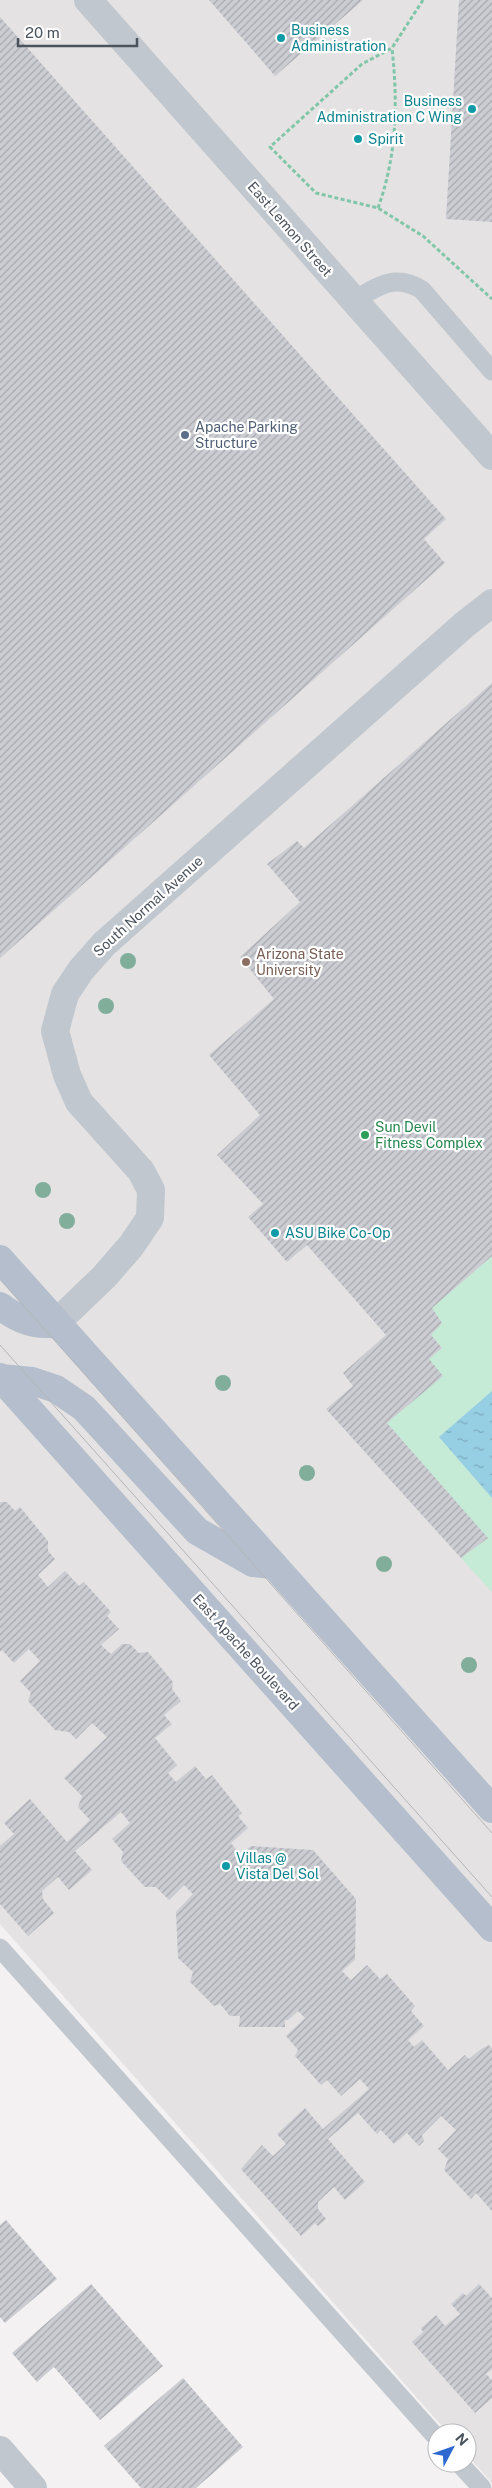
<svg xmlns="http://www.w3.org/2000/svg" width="492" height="2488" font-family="'Public Sans',sans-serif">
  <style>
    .education { fill: #e4e2e2 }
    .green { fill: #c5ebd6 }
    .water { fill: url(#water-ripples) }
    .building { fill: url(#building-hatch) }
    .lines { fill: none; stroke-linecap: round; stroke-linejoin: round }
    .path { stroke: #80c6a8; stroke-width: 3; stroke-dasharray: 4 2.5; stroke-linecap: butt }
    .service { stroke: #c1c7ce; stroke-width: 19 }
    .minor { stroke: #c1c7ce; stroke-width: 28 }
    .primary { stroke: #b4becc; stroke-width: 28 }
    .tram { stroke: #b4b6ba; stroke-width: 1 }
    .tree { fill: #80ae9a }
    .culture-dot { fill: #0f9aa8; stroke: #fff; stroke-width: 2 }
    .service-dot { fill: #5c6f8a; stroke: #fff; stroke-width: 2 }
    .education-dot { fill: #8d6e63; stroke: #fff; stroke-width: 2 }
    .leisure-dot { fill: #2e9e5b; stroke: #fff; stroke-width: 2 }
    .labels { text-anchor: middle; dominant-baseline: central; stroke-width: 4.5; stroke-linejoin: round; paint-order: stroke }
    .culture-label { font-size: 14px; fill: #0d838f; stroke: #fff; text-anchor: start }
    .street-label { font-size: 14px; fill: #4b535c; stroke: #fff }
    .service-label { font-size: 14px; fill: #4e5e75; stroke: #fff; text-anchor: start }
    .education-label { font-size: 14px; fill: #785e54; stroke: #fff; text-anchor: start }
    .leisure-label { font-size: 14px; fill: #27864d; stroke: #fff; text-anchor: start }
  </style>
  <defs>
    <pattern id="water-ripples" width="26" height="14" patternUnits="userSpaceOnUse" patternTransform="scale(1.25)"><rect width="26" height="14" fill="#96cee3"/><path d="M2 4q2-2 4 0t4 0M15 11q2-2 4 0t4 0" fill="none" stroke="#7caabb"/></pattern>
    <pattern id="building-hatch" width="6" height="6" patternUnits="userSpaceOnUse" patternTransform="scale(1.25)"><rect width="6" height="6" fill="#cbcdd3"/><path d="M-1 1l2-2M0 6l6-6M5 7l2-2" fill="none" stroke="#a7a9ae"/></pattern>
  </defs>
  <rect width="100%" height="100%" fill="#f3f1f1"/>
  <path class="education" d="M 0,0 L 492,0 L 492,2483 L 467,2455 L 467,2433 L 448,2433 L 0,1924 Z"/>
  <path class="green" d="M 492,1256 L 492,1592 L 461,1558 L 487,1538 L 387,1423 L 429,1359 L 442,1348 L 431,1335 L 432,1308 Z"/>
  <path class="water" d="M 492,1391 L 492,1498 L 439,1437 Z"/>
  <path class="building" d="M 209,0 L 363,0 L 275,76 Z
    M 459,0 L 492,0 L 492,222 L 446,219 Z
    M 0,17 L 446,519 L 424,539 L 445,563 L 0,958 Z
    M 492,683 L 492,1256 L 432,1308 L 442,1323 L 431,1335 L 442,1348 L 429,1359 L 443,1376 L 387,1423 L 488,1538 L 461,1558 L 326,1409 L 353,1386 L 343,1373 L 386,1335 L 307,1245 L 287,1262 L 248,1217 L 263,1204 L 217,1155 L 260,1115 L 209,1055 L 274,999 L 240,957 L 300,902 L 267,864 L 297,841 L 304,848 Z
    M 0,1502 L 7,1502 L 15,1511 L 20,1507 L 48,1541 L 48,1551 L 55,1559 L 38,1575 L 48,1587 L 65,1571 L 79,1586 L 84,1582 L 111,1612 L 107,1616 L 119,1629 L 101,1645 L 111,1654 L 122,1644 L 130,1644 L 139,1653 L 148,1652 L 173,1682 L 172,1689 L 181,1701 L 164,1715 L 172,1724 L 155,1738 L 177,1765 L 168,1773 L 176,1782 L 195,1766 L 206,1779 L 212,1775 L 242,1813 L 238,1816 L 248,1828 L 231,1843 L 240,1855 L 251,1846 L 313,1850 L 356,1899 L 355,1960 L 342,1971 L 351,1980 L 367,1965 L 380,1979 L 387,1974 L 415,2006 L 411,2011 L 424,2026 L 408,2040 L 414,2047 L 422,2040 L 448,2070 L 465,2055 L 469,2059 L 481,2049 L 489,2045 L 492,2049 L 492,2211 L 476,2193 L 471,2199 L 444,2170 L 448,2159 L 438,2149 L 456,2130 L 441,2116 L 422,2135 L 424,2141 L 419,2146 L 407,2133 L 394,2144 L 381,2130 L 377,2134 L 358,2113 L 328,2139 L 365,2182 L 345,2200 L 334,2187 L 318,2202 L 318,2209 L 326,2219 L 318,2226 L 315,2223 L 301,2236 L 241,2169 L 262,2145 L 273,2156 L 286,2144 L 277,2134 L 305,2108 L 323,2129 L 369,2089 L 360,2079 L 341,2096 L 327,2080 L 321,2085 L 295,2056 L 298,2050 L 286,2036 L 305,2018 L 298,2011 L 288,2020 L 285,2020 L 285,2027 L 239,2027 L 240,2016 L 230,2016 L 220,2004 L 214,2006 L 190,1982 L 193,1972 L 178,1958 L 176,1912 L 193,1894 L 184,1885 L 169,1900 L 156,1887 L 145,1887 L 121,1861 L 123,1852 L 112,1839 L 130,1823 L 121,1812 L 75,1851 L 92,1870 L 69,1890 L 58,1877 L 42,1891 L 43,1899 L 54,1913 L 28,1936 L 0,1904 L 0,1846 L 14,1834 L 4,1823 L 30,1799 L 67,1842 L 90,1820 L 78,1807 L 82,1796 L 64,1778 L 107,1737 L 92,1723 L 76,1739 L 69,1732 L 55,1730 L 28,1701 L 31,1693 L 20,1681 L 40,1661 L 29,1649 L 14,1663 L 2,1650 L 0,1652 Z
    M 6,2220 L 57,2279 L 5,2323 L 0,2317 L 0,2225 Z
    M 91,2284 L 163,2366 L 100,2420 L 54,2367 L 37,2382 L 12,2353 Z
    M 479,2284 L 492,2298 L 492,2369 L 486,2374 L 492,2380 L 492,2398 L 475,2413 L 412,2342 L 423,2332 L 421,2328 L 436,2315 L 445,2326 L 460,2314 L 451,2304 L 463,2293 L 466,2296 Z
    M 183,2378 L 243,2447 L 196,2488 L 141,2488 L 104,2446 Z"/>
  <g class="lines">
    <path class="path" d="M 423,0 L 392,48 L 362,64 L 270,147 L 316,193 L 378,208 L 423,236 L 492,299
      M 378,208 C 397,155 398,104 392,48"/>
    <path class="service" d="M 353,301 C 378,286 395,273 422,290 L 492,371
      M 0,1948 L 437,2438
      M 459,2463 L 482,2488"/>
    <path class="minor" d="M 88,0 L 492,456
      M 56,1323 L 104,1277 L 131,1246 L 150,1218 L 151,1190 L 141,1171 L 79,1102 L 67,1075 L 55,1031 L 65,994 L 81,970 L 104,944 L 464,625 L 492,603
      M 0,2450 L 33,2488"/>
    <path class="primary" d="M 0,1259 L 492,1809
      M 0,1306 C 18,1319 34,1327 56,1323
      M 0,1377 L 492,1928
      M 1,1378 L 32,1381 L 56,1389 L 84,1408 L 197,1531 L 253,1563 L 274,1565"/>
    <path class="tram" d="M 0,1279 L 492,1833
      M 0,1345 L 492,1897"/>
  </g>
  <g class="tree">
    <circle cx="128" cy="961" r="8"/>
    <circle cx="106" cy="1006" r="8"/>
    <circle cx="43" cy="1190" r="8"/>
    <circle cx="67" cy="1221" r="8"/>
    <circle cx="223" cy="1383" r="8"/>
    <circle cx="307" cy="1473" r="8"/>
    <circle cx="384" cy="1564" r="8"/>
    <circle cx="469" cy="1665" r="8"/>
  </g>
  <g class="culture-dot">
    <circle cx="281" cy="38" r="5"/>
    <circle cx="472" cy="109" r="5"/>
    <circle cx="358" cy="139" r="5"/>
    <circle cx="275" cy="1233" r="5"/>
    <circle cx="226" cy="1866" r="5"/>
  </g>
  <circle class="service-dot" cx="185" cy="435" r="5"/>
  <circle class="education-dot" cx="246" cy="962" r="5"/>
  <circle class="leisure-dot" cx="365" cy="1135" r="5"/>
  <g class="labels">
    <g class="culture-label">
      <text x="291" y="30">Business<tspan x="291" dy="16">Administration</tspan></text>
      <text x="462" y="101" text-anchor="end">Business<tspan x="462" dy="16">Administration C Wing</tspan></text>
      <text x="368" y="139">Spirit</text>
      <text x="285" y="1233">ASU Bike Co-Op</text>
      <text x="236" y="1858">Villas @<tspan x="236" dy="16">Vista Del Sol</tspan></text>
    </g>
    <g class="street-label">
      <text transform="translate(290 229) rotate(49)">East Lemon Street</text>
      <text transform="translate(148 906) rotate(-42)">South Normal Avenue</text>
      <text transform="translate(246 1652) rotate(48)">East Apache Boulevard</text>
    </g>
    <g class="service-label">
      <text x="195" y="427">Apache Parking<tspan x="195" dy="16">Structure</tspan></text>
    </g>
    <g class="education-label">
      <text x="256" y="954">Arizona State<tspan x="256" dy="16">University</tspan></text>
    </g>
    <g class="leisure-label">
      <text x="375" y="1127">Sun Devil<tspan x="375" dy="16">Fitness Complex</tspan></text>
    </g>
  </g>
  <g transform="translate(452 2448) rotate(49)"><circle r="24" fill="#ffffff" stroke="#b7babe"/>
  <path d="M0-4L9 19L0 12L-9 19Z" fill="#2d69d1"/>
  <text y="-8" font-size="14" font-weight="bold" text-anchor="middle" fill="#4b535c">N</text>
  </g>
  <path d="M18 38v8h119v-8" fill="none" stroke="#4b535c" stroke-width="2.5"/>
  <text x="25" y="38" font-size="15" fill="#4b535c" stroke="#ffffff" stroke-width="4" paint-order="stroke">20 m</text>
</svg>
